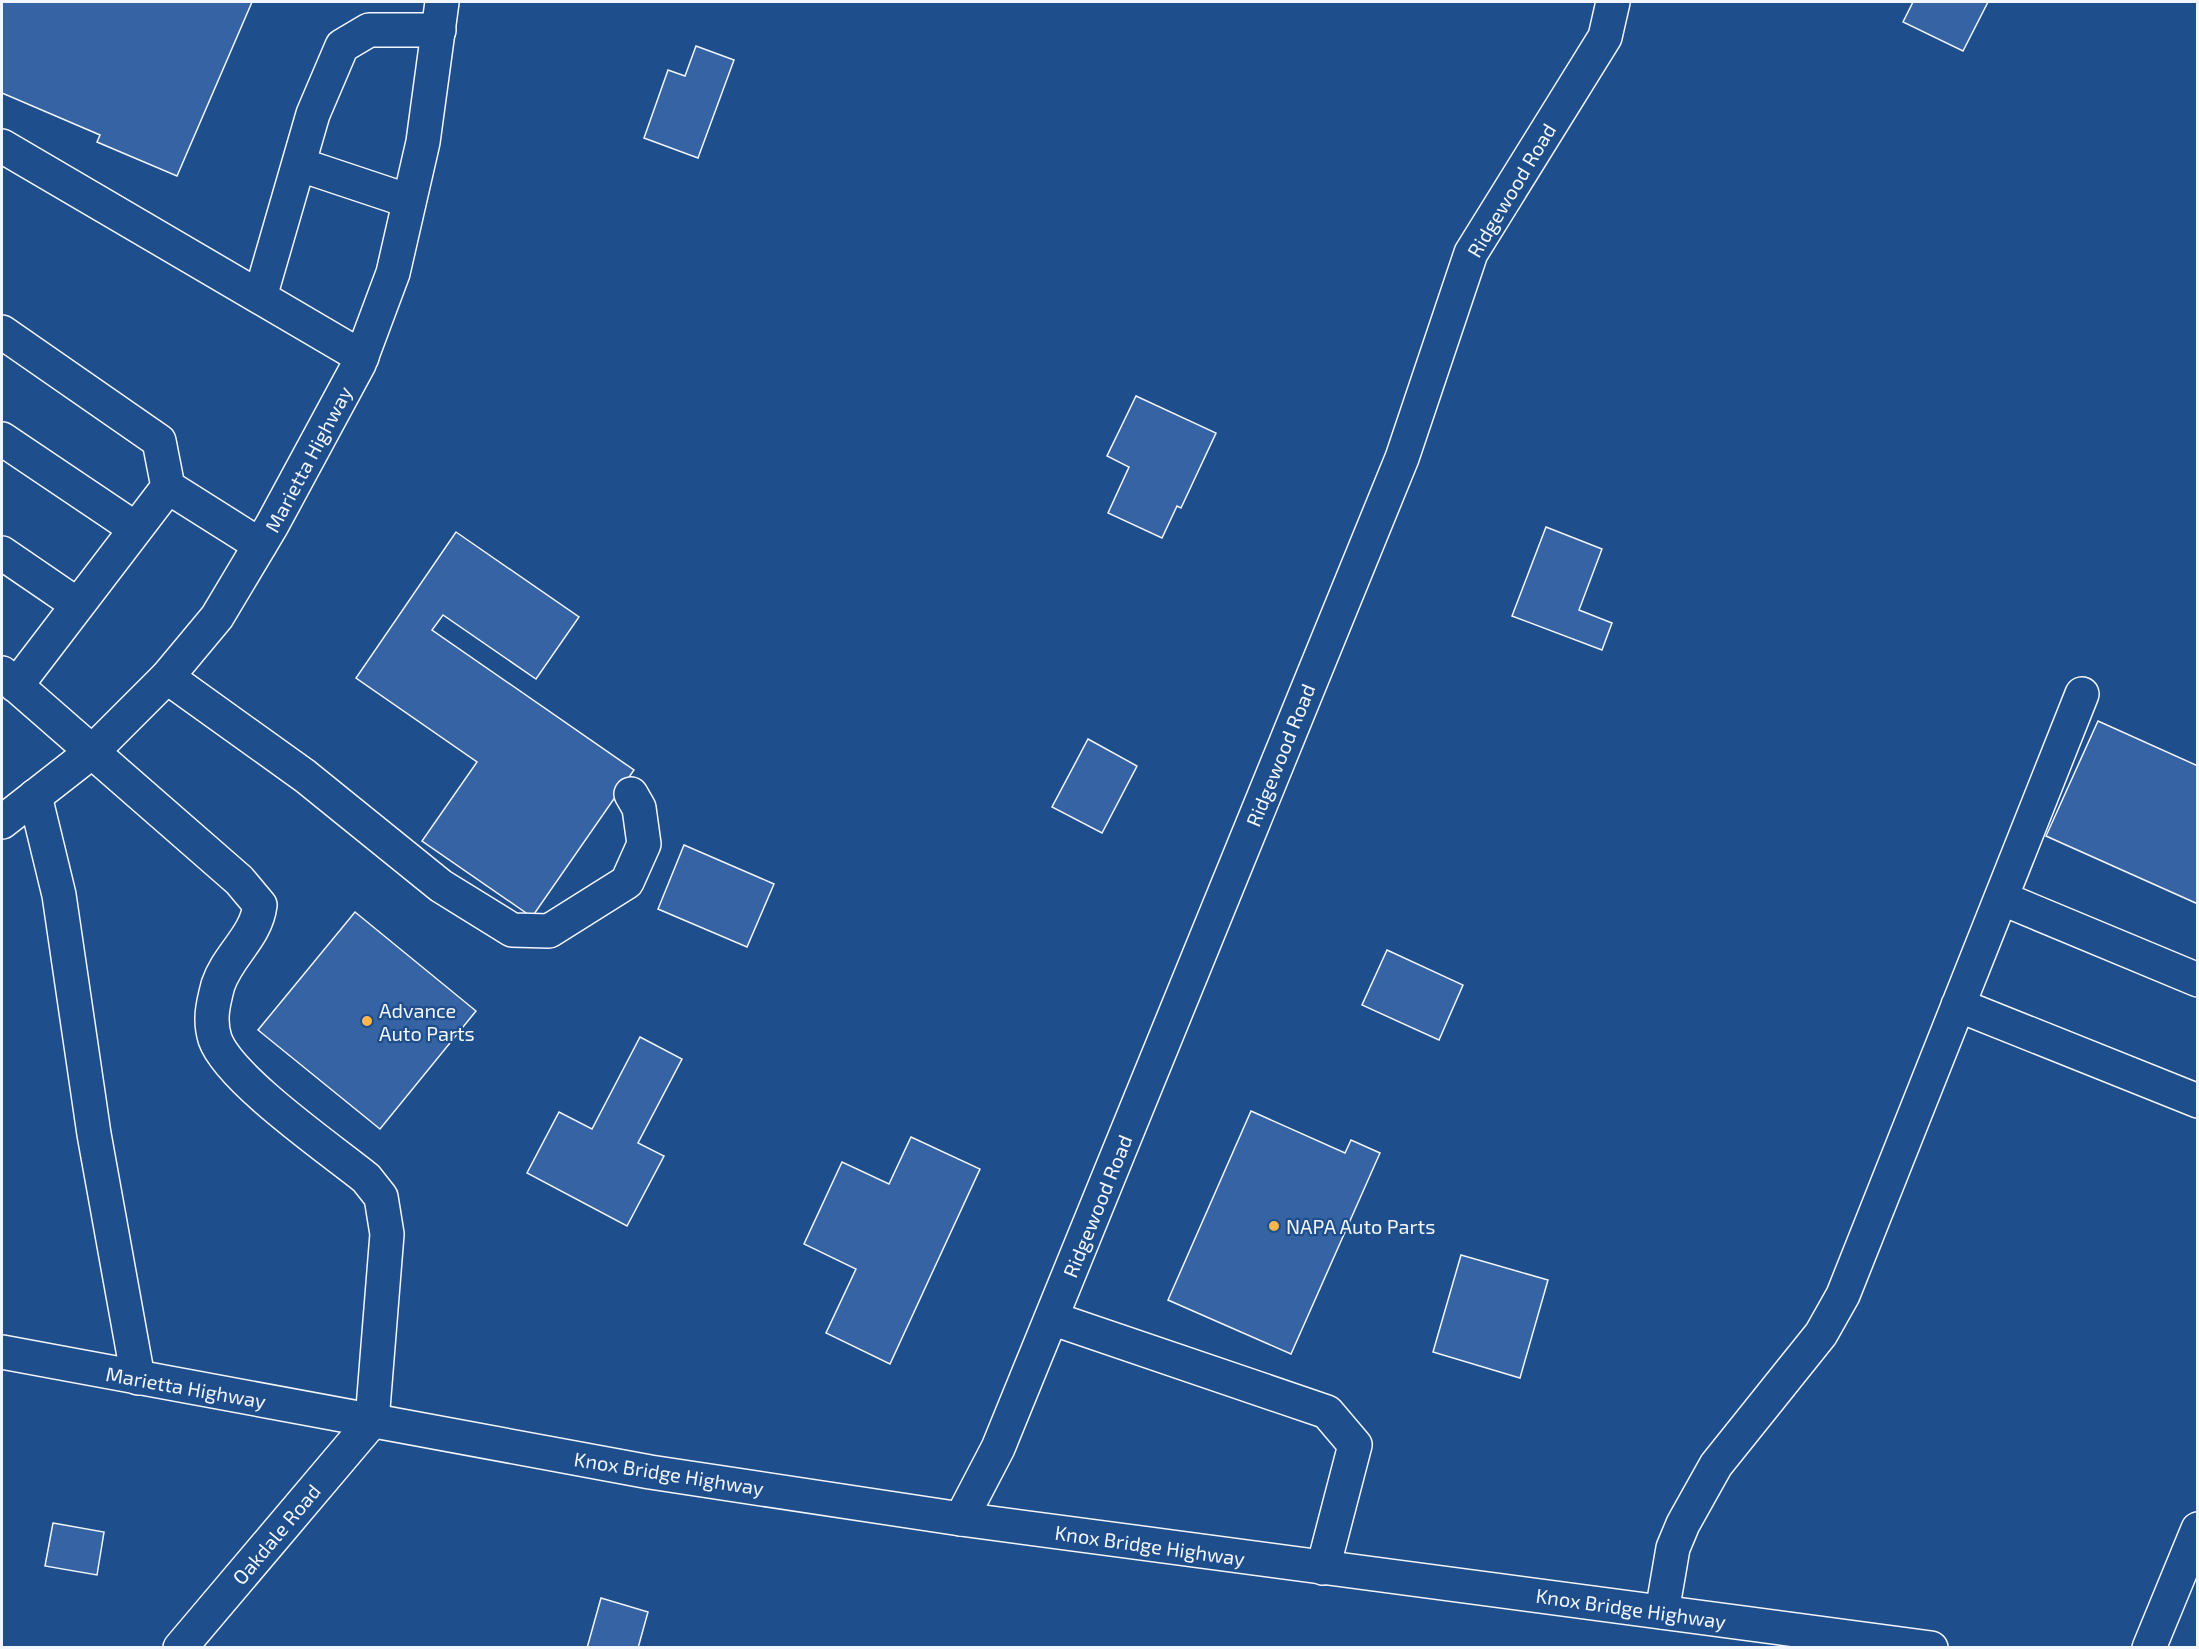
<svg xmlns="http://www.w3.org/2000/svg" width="2199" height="1649" font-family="'Exo 2',sans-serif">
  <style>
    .building { fill: #3563a3; stroke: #f2f6ff; stroke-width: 1.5 }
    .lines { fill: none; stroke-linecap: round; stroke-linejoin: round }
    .minor-casing { stroke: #f2f6ff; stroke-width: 36 }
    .major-casing { stroke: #f2f6ff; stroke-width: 36 }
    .minor { stroke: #1f4e8c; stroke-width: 33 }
    .major { stroke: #1f4e8c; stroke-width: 33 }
    .poi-dot { fill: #ffb74d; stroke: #1f4e8c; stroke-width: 2 }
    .labels { text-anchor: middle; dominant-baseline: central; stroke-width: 4.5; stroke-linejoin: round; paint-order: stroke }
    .street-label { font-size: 20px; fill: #f2f6ff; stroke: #1f4e8c }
    .poi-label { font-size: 20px; fill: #f2f6ff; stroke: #1f4e8c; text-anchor: start }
  </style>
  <rect width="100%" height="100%" fill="#1f4e8c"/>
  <path class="building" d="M 2,2 L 252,2 L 177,176 L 97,142 L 100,135 L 2,93 Z
    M 1913,2 L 1988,2 L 1963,51 L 1903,22 Z
    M 696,46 L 734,60 L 698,158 L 644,138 L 668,70 L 685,76 Z
    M 1136,396 L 1216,433 L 1181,508 L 1177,506 L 1162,538 L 1108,513 L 1129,467 L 1107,456 Z
    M 1546,527 L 1602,549 L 1579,610 L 1612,623 L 1602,650 L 1512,616 Z
    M 456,532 L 579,617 L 536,679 L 443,615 L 432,630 L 634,770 L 532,917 L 422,841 L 477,762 L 356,678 Z
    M 2098,721 L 2198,766 L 2198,904 L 2046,836 Z
    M 1088,739 L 1137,766 L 1102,833 L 1052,807 Z
    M 684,845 L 774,884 L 747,947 L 658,909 Z
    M 355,912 L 476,1011 L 380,1129 L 258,1030 Z
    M 1387,950 L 1463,985 L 1439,1040 L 1362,1005 Z
    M 640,1037 L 682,1059 L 638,1143 L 664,1156 L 627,1226 L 527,1173 L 559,1112 L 592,1129 Z
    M 1251,1111 L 1345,1153 L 1351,1140 L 1380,1153 L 1291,1354 L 1168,1300 Z
    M 911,1137 L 980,1169 L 890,1364 L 826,1333 L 856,1269 L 804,1244 L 842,1162 L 889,1184 Z
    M 1461,1255 L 1548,1280 L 1520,1378 L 1433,1352 Z
    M 53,1523 L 104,1532 L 97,1575 L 45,1566 Z
    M 601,1598 L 648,1612 L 638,1648 L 587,1648 Z"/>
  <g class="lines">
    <g class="minor-casing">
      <path id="minor" d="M 2,146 L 362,357
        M 301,165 L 409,201
        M 260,297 L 313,114 L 342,46 L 369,30 L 439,30
        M 2,332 L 159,441 L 168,487
        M 2,439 L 136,529
        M 2,553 L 78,605
        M 2,673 L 239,880 L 260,905 C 256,937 228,955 218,985 C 213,1004 209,1020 215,1039 C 229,1079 330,1149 366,1178 L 381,1197 L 387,1234 L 372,1421 L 180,1648
        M 167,677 L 305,776 L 441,886 L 512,930 L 549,931 L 627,882 L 644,844 L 639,808 L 631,794
        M 16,686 L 168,487 L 260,545
        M 35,796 L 59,895 L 94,1134 L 138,1378
        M 2001,898 L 2198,980
        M 1958,1005 L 2198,1101
        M 1051,1318 L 1327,1412 L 1355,1445 L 1323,1568
        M 961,1519 L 998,1448 L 1402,458 L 1471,253 L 1605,37 L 1613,2
        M 1662,1612 L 1673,1548 L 1683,1524 L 1716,1465 L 1821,1334 L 1843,1295 L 2082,694
        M 2149,1648 L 2198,1529"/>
    </g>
    <g class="major-casing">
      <path id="major" d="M 2,822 L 93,751 L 167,677 L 217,617 L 272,525 L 359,364 L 393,273 L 423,142 L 442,2
        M 2,1352 L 650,1472 L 961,1519 L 1931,1648"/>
    </g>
    <use href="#minor" class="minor"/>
    <use href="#major" class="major"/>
  </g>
  <g class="poi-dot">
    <circle cx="367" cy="1021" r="6"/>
    <circle cx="1274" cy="1226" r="6"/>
  </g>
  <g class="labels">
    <g class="street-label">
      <text transform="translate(1511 190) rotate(-59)">Ridgewood Road</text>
      <text transform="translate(308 459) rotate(-62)">Marietta Highway</text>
      <text transform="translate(1280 755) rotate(-68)">Ridgewood Road</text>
      <text transform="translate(1097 1206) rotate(-68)">Ridgewood Road</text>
      <text transform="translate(186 1387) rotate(10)">Marietta Highway</text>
      <text transform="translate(669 1473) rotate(9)">Knox Bridge Highway</text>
      <text transform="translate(276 1534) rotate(-50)">Oakdale Road</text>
      <text transform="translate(1150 1545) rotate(8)">Knox Bridge Highway</text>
      <text transform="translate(1631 1608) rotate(8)">Knox Bridge Highway</text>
    </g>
    <g class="poi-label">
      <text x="379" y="1010">Advance<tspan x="379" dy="23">Auto Parts</tspan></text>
      <text x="1286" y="1226">NAPA Auto Parts</text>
    </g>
  </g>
  <rect width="2199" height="1649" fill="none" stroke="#f2f6ff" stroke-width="6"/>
</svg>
